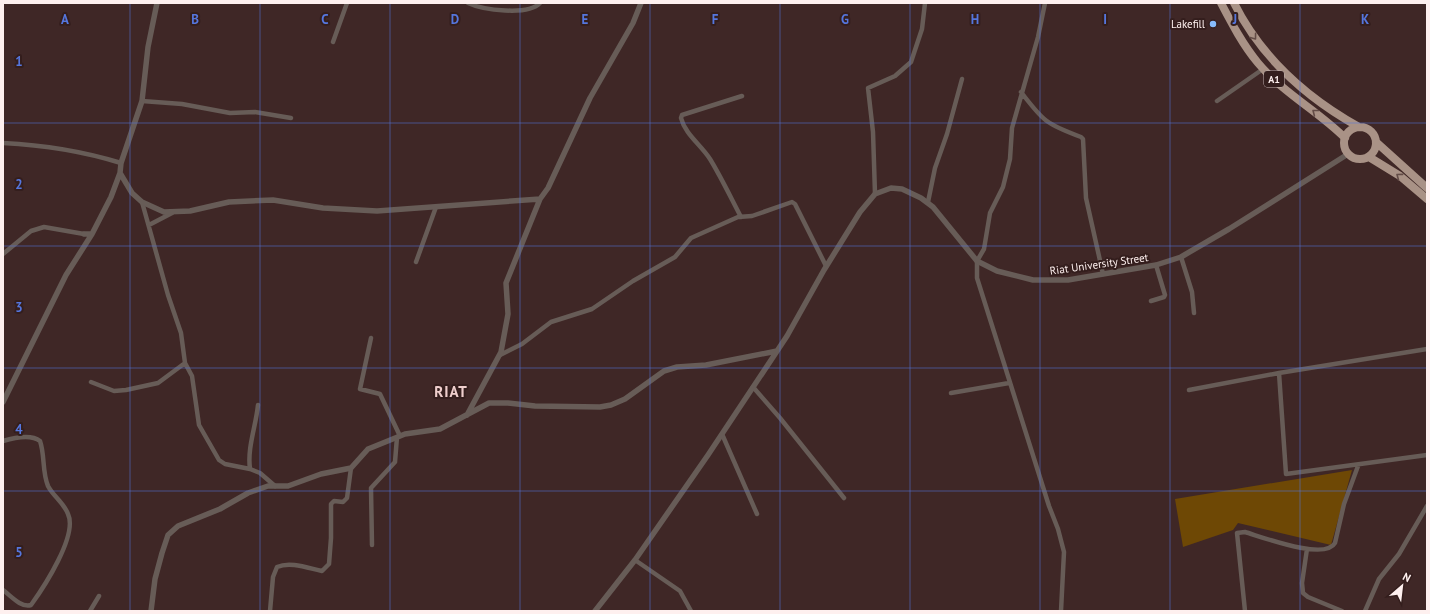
<svg xmlns="http://www.w3.org/2000/svg" width="1430" height="614" font-family="'PT Sans',sans-serif">
  <style>
    .green { fill: #6e4805 }
    .lines { fill: none; stroke-linecap: round; stroke-linejoin: round }
    .minor { stroke: #675c57; stroke-width: 4.5 }
    .tertiary { stroke: #675c57; stroke-width: 5.5 }
    .trunk { stroke: #a99286; stroke-width: 8 }
    .oneway { stroke: #634c47 }
    .grid { fill: none; stroke: #5576de; stroke-width: 1; stroke-opacity: 0.55 }
    .poi-dot { fill: #87bbfb; stroke: #341e1d; stroke-width: 1.5 }
    .labels { text-anchor: middle; dominant-baseline: central; stroke-width: 4; stroke-linejoin: round; paint-order: stroke }
    .shield { fill: #341e1d; stroke: #c1b1b0; stroke-width: 1 }
    .shield-label { font-size: 10px; font-weight: bold; fill: #fef0ef }
    .poi-label { font-size: 11px; fill: #fef0ef; stroke: #341e1d; text-anchor: end }
    .street-label { font-size: 11px; fill: #fef0ef; stroke: #341e1d }
    .district-label { font-size: 15px; font-weight: bold; letter-spacing: 1px; fill: #eececc; stroke: #341e1d }
    .grid-label { font-size: 13px; text-anchor: middle; font-weight: bold; fill: #5576de; stroke: #341e1d; stroke-width: 4; stroke-linejoin: round; paint-order: stroke }
  </style>
  <rect width="100%" height="100%" fill="#3f2726"/>
  <path class="green" d="M 1352,470 L 1331,545 L 1238,523 L 1233,530 L 1183,547 L 1175,499 Z"/>
  <g class="lines">
    <path class="minor" d="M 468,3 C 483,10 528,16 540,3
      M 1045,3 L 1038,37 L 1012,128 L 1010,159 L 1003,187 L 990,213 L 984,249 L 977,261 L 977,278 L 1049,506 L 1058,529 L 1064,552 L 1061,611
      M 333,42 L 347,3
      M 1021,92 C 1043,121 1046,124 1081,137 L 1083,139 L 1086,198 L 1103,274
      M 142,101 L 182,104 L 230,113 L 255,112 L 291,118
      M 1217,101 L 1263,69
      M 3,143 C 44,145 82,151 121,163
      M 875,194 L 873,132 L 868,88 L 895,76 L 911,62 L 922,29 L 925,3
      M 142,202 L 168,295 L 181,333 L 185,363 L 192,376 L 199,425 L 219,460 L 225,464 L 250,469 L 260,473 L 275,486
      M 928,202 L 935,168 L 947,134 L 962,79
      M 741,217 C 731,198 721,177 710,159 C 701,145 685,134 681,118 L 682,115 L 742,96
      M 149,225 L 172,213
      M 3,254 L 31,231 L 44,227 L 84,234
      M 1181,257 L 1192,292 L 1194,313
      M 416,262 L 436,207
      M 1151,301 L 1164,297 L 1165,295 L 1156,265
      M 371,338 L 360,389 L 380,394 L 400,436
      M 500,355 L 522,344 L 551,322 L 592,309 L 633,281 L 675,257 L 691,238 L 738,217 L 752,216 L 792,202 L 795,204 L 826,266
      M 1279,373 L 1286,474 L 1427,455
      M 91,382 L 114,391 L 126,390 L 158,383 L 185,363
      M 753,387 L 780,418 L 844,498
      M 1189,390 L 1279,373 L 1427,349
      M 951,393 L 1009,383
      M 722,434 L 757,514
      M 3,441 C 13,438 31,434 40,441 C 45,455 42,472 48,486 C 53,496 64,503 68,514 C 78,535 44,587 31,605 C 21,608 11,596 3,590
      M 250,469 C 247,448 256,426 258,405
      M 372,545 L 371,488 L 395,462 L 397,437
      M 1307,549 L 1302,583 L 1303,593 L 1308,597 L 1342,611
      M 635,560 L 680,591 L 691,611
      M 90,611 L 99,596
      M 270,611 L 273,577 L 277,567 C 290,561 308,568 322,571 L 329,564 L 331,538 L 331,504 L 334,501 L 343,502 L 347,498 L 351,468
      M 1245,611 L 1237,533 L 1245,532 C 1262,537 1325,561 1335,543 L 1344,504 L 1358,466
      M 1365,611 L 1379,579 L 1399,554 L 1427,506"/>
    <path class="tertiary" d="M 157,3 L 148,47 L 142,101 L 121,163 L 120,173 L 132,193 L 142,202 L 164,212 L 190,211 L 229,202 L 273,200 L 323,208 L 377,211 L 540,199
      M 84,234 L 92,234 L 111,197 L 120,173
      M 3,402 L 66,275 L 92,234
      M 467,415 L 501,352 L 508,314 L 506,283 L 540,199 L 548,188 L 590,98 L 633,23 L 641,3
      M 151,611 L 155,579 L 162,553 L 168,535 L 178,526 L 220,509 L 248,493 L 268,486 L 288,486 L 321,474 L 351,468 L 368,449 L 373,447 L 405,434 L 440,429 L 489,403 L 508,403 L 535,406 L 600,407 L 611,405 L 625,399 L 664,371 L 677,367 L 706,365 L 777,351
      M 595,611 L 635,560 L 708,455 L 787,336 L 824,270 L 860,212 L 875,194 L 891,188 L 902,189 L 921,198 L 933,207 L 977,261 L 997,271 L 1033,280 L 1068,280 L 1156,265 L 1181,257 L 1229,229 L 1348,154"/>
    <path class="trunk" d="M 1221,3 C 1232,24 1243,45 1258,63 C 1283,93 1318,111 1345,138
      M 1234,3 C 1261,57 1307,98 1359,127
      M1344 143a16 16 0 1 1 32 0a16 16 0 1 1-32 0Z
      M 1376,142 L 1427,188
      M 1369,157 L 1400,176 L 1427,199"/>
  </g>
  <defs><path id="oneway-chevron" d="M-2-3.5L2.5 0L-2 3.5" fill="none" stroke-width="1.6" stroke-linecap="round" stroke-linejoin="round"/></defs>
  <g class="oneway">
    <use href="#oneway-chevron" transform="translate(1254 37) rotate(53)"/>
    <use href="#oneway-chevron" transform="translate(1315 112) rotate(-142)"/>
    <use href="#oneway-chevron" transform="translate(1399 176) rotate(-143)"/>
  </g>
  <path class="grid" d="M 130,3 L 130,611M 260,3 L 260,611M 390,3 L 390,611M 520,3 L 520,611M 650,3 L 650,611M 780,3 L 780,611M 910,3 L 910,611M 1040,3 L 1040,611M 1170,3 L 1170,611M 1300,3 L 1300,611M 3,123 L 1427,123M 3,246 L 1427,246M 3,368 L 1427,368M 3,491 L 1427,491"/>
  <circle class="poi-dot" cx="1213" cy="24" r="4"/>
  <g class="labels">
    <rect class="shield" x="1264" y="71" width="20" height="16" rx="3"/>
    <g class="shield-label">
      <text x="1274" y="79">A1</text>
    </g>
    <g class="poi-label">
      <text x="1205" y="24">Lakefill</text>
    </g>
    <g class="street-label">
      <text transform="translate(1099 264) rotate(-8)">Riat University Street</text>
    </g>
    <g class="district-label">
      <text x="451" y="391">RIAT</text>
    </g>
  </g>
  <g class="grid-label">
    <text x="65" y="24">A</text>
    <text x="195" y="24">B</text>
    <text x="325" y="24">C</text>
    <text x="455" y="24">D</text>
    <text x="585" y="24">E</text>
    <text x="715" y="24">F</text>
    <text x="845" y="24">G</text>
    <text x="975" y="24">H</text>
    <text x="1105" y="24">I</text>
    <text x="1235" y="24">J</text>
    <text x="1365" y="24">K</text>
    <text x="19" y="66">1</text>
    <text x="19" y="189">2</text>
    <text x="19" y="312">3</text>
    <text x="19" y="434">4</text>
    <text x="19" y="557">5</text>
  </g>
  <rect width="1430" height="614" fill="none" stroke="#fef0ef" stroke-width="8"/>
  <g transform="translate(1402 586) rotate(28)" stroke="#341e1d" stroke-width="3" paint-order="stroke">
  <path d="M0-3L7 15L0 10L-7 15Z" fill="#fef0ef"/>
  <text y="-6" font-size="11" font-weight="bold" text-anchor="middle" fill="#fef0ef">N</text>
  </g>
</svg>
